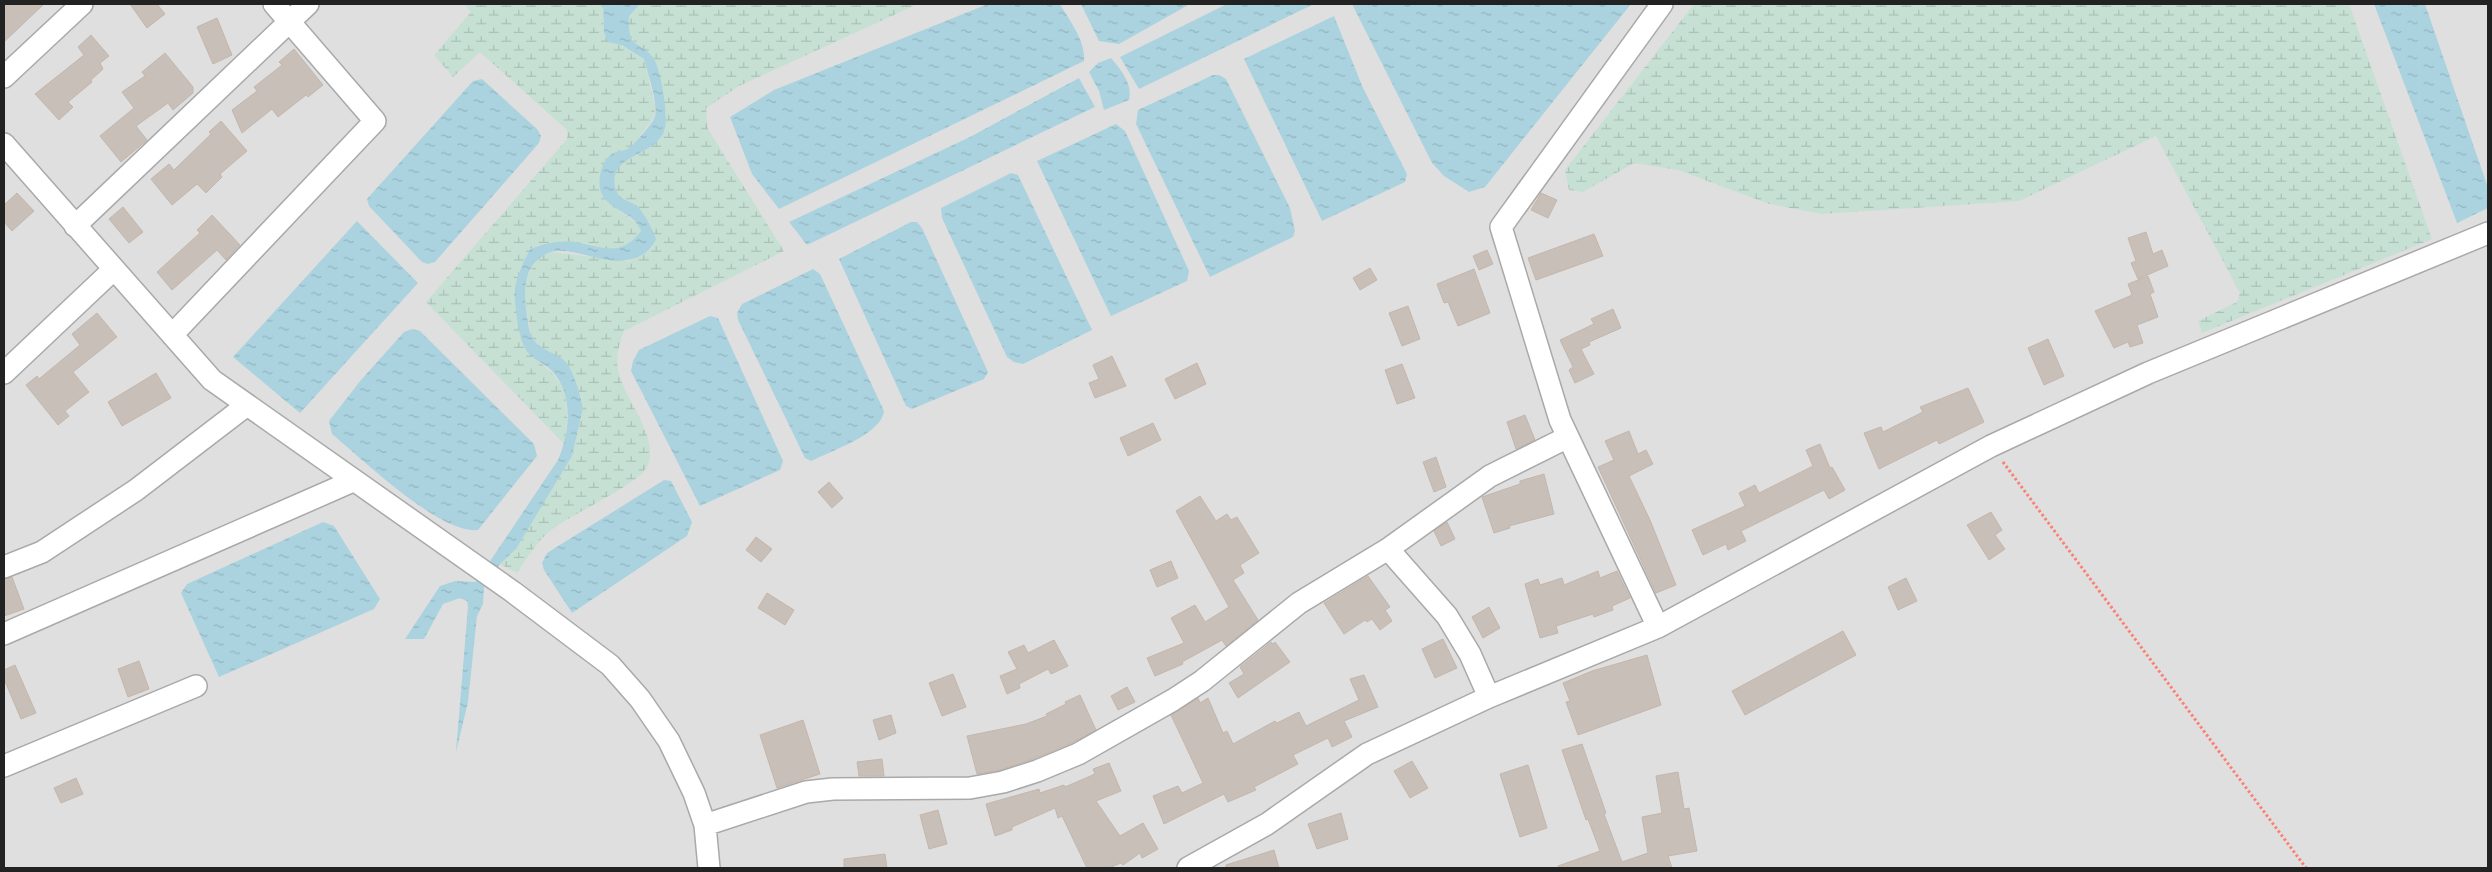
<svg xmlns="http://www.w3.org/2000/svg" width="2492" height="872" font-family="Inter,sans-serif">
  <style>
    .residential { fill: #e0dfdf }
    .wetland { fill: url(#wetland-marsh) }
    .water { fill: url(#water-ripples) }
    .building { fill: #c7bfb8; stroke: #c4b6ab }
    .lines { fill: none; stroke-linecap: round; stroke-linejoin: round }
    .minor-casing { stroke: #a9a9a9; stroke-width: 24 }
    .path { stroke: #fa8072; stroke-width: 3; stroke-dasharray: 2.5 2.5; stroke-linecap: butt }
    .minor { stroke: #fff; stroke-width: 21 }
  </style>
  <defs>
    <pattern id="wetland-marsh" width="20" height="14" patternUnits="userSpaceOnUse" patternTransform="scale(1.25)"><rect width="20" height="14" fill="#c6e0d4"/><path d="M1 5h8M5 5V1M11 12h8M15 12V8" fill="none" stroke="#aac0b6"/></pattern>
    <pattern id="water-ripples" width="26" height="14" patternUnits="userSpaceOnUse" patternTransform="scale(1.25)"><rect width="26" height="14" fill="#aad3df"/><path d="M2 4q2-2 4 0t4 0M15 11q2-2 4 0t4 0" fill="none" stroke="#92b5bf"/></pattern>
  </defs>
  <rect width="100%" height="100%" fill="#f2efe9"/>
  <path class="residential" d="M 4,4 L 2488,4 L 2488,868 L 4,868 Z"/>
  <path class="wetland" d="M 464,4 L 603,4 L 604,32 L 644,59 L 655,105 L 654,118 L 630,148 L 623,151 L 613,153 L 606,201 L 639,225 L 641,231 C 617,263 602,243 573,242 C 558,241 543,243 530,249 L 519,272 L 532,357 C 571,383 569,401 565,445 L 426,302 L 567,139 L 567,130 L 480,52 L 453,77 L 434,55 L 471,12 Z
    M 640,4 L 918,4 L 739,86 L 706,108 L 708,129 L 784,251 L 624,331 C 619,343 616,356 618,369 C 623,399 659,434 648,465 C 641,484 569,515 550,531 C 537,542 527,558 517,573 L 500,564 L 516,549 L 572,456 L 583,408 L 582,399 L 566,362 L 544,350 L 532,338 L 523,293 L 525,281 L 537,258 L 551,252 L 628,261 L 644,254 L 653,247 L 636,205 L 620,197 L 616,191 L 614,176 L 620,163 L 647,149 L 660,139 L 654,59 C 638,41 627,46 628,16 Z
    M 1694,4 L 2349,4 L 2432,239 L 2202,333 L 2198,321 L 2237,302 L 2240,293 L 2156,136 L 2019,201 L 1822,214 L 1769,204 L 1678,170 L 1634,163 L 1583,192 L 1569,190 L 1565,170 Z"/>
  <path class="water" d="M 603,4 L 640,4 L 629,16 C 627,52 641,39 654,59 C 661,71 668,113 665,127 C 660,158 605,152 616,190 C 619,200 630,200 637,206 C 646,215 651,227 656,239 C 652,248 647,253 638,257 C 605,270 572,243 548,253 C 523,264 523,292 527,315 C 528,322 529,331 532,337 C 540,351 556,352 566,362 C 572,368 582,399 583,408 L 572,456 L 516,549 L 500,564 L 484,587 L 483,604 L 477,616 L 468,702 L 456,752 L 468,606 L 467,601 L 460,598 L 443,604 L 424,639 L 405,639 L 440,586 L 455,581 L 476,582 L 558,460 C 570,433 574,393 551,370 C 543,362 530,359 525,348 C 518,336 514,302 515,288 C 517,275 524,261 530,249 C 544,243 559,240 575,242 C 602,246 620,259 641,231 C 635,212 608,211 601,192 C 597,181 601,161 612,154 C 617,150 624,152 629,148 C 635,143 651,125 654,119 C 660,106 647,72 644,59 L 622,45 L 608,42 L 604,32 Z
    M 988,4 L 1060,4 C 1069,20 1086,41 1084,61 L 779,209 L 752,174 L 730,117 L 774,90 Z
    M 1081,4 L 1190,4 L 1119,44 L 1099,41 Z
    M 1227,4 L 1314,4 L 1139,89 L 1120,57 Z
    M 1352,4 L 1631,4 L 1485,187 L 1469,192 L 1444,176 L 1432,163 Z
    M 2374,4 L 2425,4 L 2488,188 L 2488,208 L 2457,223 Z
    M 1334,16 L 1363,88 L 1407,174 L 1405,182 L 1322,221 L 1244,59 Z
    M 1111,58 C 1121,70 1133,84 1129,100 L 1104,110 L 1099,91 L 1089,72 L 1098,63 Z
    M 1213,75 L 1219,75 L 1226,79 L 1290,208 L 1295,231 L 1293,237 L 1210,277 L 1136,124 L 1138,110 Z
    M 1079,78 L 1095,107 L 807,245 L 789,222 L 970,137 Z
    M 482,79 L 537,129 L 541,136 L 539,143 L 435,262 L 428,264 L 422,262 L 369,206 L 367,199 L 473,81 Z
    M 1116,124 L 1125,131 L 1189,271 L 1187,281 L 1111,316 L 1037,161 Z
    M 1011,173 L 1018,175 L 1092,330 L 1023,364 L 1014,362 L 1007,357 L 942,218 L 941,208 Z
    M 357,221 L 418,283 L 300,413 L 233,357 Z
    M 911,222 L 917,222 L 922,228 L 988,372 L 984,379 L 912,409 L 906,406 L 839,259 Z
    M 813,269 L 820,274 L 884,411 C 882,434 831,451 811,461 L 805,458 L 738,320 L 737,313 L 742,304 Z
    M 710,316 L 718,318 L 783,461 L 780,470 L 700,506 L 631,371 L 633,361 L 639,350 Z
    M 412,329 L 420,331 L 534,444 L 537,456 L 478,530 C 441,535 362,459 332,434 L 329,421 L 361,380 L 404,332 Z
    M 664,480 L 671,481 L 692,522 L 687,536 L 572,613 L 544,570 L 542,563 L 547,553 Z
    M 323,522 L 334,526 L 380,599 L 374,609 L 219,677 L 181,593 L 187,584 Z"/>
  <path class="building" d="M 4,4 L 44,4 L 4,42 Z
    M 130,4 L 157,4 L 165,14 L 147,28 Z
    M 217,18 L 232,55 L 213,64 L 197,27 Z
    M 91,35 L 109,56 L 100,63 L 103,69 L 91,80 L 92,82 L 68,102 L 73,107 L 59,120 L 35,94 L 84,55 L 78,47 Z
    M 294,49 L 323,85 L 308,97 L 306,95 L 278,117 L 272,109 L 242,133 L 232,110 L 257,91 L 254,87 L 282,65 L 279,62 Z
    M 165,53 L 193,87 L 193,93 L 173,110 L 168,103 L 136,126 L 147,140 L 121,162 L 100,136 L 134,108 L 122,92 L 145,76 L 142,72 Z
    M 221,121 L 247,151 L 220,174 L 222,177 L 206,193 L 197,184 L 172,205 L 151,179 L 169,164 L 174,170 L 211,134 L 209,132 Z
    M 17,193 L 34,211 L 12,231 L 4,222 L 4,205 Z
    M 1541,193 L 1557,200 L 1548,218 L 1531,210 Z
    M 123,207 L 143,232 L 129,243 L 109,219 Z
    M 212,215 L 240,245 L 226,260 L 217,250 L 172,290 L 157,272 L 200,233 L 197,230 Z
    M 2146,232 L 2153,254 L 2162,250 L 2168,266 L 2138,279 L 2131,263 L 2136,261 L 2128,238 Z
    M 1594,234 L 1603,256 L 1536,280 L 1528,258 Z
    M 1487,250 L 1493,264 L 1479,270 L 1473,256 Z
    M 1370,268 L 1377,280 L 1360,290 L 1353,278 Z
    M 1474,269 L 1490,313 L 1458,326 L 1448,302 L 1444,303 L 1437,284 Z
    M 2148,276 L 2154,292 L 2150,294 L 2158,317 L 2137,325 L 2143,343 L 2130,347 L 2128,342 L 2114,348 L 2095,311 L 2132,295 L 2128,284 Z
    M 1408,306 L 1420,339 L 1402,346 L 1389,313 Z
    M 1613,309 L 1621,328 L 1589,342 L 1590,345 L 1581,349 L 1594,374 L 1575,383 L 1569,370 L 1573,367 L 1560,340 L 1594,324 L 1591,319 Z
    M 97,313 L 117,337 L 73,372 L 89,392 L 65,411 L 69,416 L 58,425 L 26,385 L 37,376 L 39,379 L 80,345 L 72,334 Z
    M 2048,339 L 2064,376 L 2044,385 L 2028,348 Z
    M 1112,356 L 1126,386 L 1095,398 L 1089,383 L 1099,379 L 1093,365 Z
    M 1197,363 L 1206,384 L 1175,399 L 1165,379 Z
    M 1402,364 L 1415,398 L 1397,404 L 1385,370 Z
    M 156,373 L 171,398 L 122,426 L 108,402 Z
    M 1968,388 L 1984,422 L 1939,444 L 1937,440 L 1879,469 L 1864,433 L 1881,427 L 1883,432 L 1923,412 L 1920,407 Z
    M 1525,415 L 1535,440 L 1516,449 L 1507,422 Z
    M 1153,423 L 1161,440 L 1128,456 L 1120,438 Z
    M 1629,431 L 1638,454 L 1646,450 L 1653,464 L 1629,476 L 1650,520 L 1676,585 L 1656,593 L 1598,467 L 1614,460 L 1605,441 Z
    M 1820,444 L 1830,468 L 1832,467 L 1845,490 L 1829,499 L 1824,490 L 1741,531 L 1746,541 L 1728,550 L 1726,544 L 1703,555 L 1692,530 L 1745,506 L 1739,493 L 1755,485 L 1759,493 L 1813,466 L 1806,450 Z
    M 1436,457 L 1446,487 L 1434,492 L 1423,462 Z
    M 1544,474 L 1554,514 L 1509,526 L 1510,528 L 1494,533 L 1482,497 L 1520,484 L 1520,481 Z
    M 829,482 L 843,498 L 832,508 L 818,492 Z
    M 1200,496 L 1216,521 L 1227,514 L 1231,520 L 1237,517 L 1259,553 L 1240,565 L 1244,573 L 1233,580 L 1258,620 L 1226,646 L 1222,640 L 1182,662 L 1183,664 L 1155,676 L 1147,658 L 1184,643 L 1171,618 L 1195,605 L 1205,622 L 1229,607 L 1176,511 Z
    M 1991,512 L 2002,530 L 1995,535 L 2005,549 L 1989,560 L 1967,525 Z
    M 1447,522 L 1455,539 L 1441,546 L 1434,531 Z
    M 756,537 L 772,549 L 761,562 L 746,550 Z
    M 1171,561 L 1178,578 L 1157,587 L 1150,570 Z
    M 1598,571 L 1600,578 L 1617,571 L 1630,598 L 1612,606 L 1613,610 L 1594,617 L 1593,614 L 1556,626 L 1558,633 L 1540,638 L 1525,584 L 1538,579 L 1540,585 L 1562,578 L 1564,585 Z
    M 1368,576 L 1390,607 L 1385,610 L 1392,621 L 1380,630 L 1372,619 L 1367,622 L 1365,620 L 1344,634 L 1324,603 Z
    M 12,577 L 24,609 L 4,616 L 4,579 Z
    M 1906,578 L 1917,601 L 1898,610 L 1888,587 Z
    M 767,593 L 794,610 L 785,625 L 758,608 Z
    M 1489,607 L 1500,628 L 1483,638 L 1472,617 Z
    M 1843,631 L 1856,655 L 1745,715 L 1732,691 Z
    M 1443,639 L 1457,668 L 1435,678 L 1422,649 Z
    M 1054,640 L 1068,666 L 1051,674 L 1048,669 L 1019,684 L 1020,688 L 1007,694 L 1000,676 L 1017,669 L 1008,652 L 1024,645 L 1028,653 Z
    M 1271,642 L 1273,644 L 1275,642 L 1290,662 L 1238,698 L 1229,683 L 1244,674 L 1240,667 Z
    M 1647,655 L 1661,705 L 1578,735 L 1566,702 L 1570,701 L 1563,683 L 1592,671 Z
    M 139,661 L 149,689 L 128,697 L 118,669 Z
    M 15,665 L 36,713 L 21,719 L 4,679 L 4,670 Z
    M 953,674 L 966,707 L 942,716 L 929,683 Z
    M 1364,675 L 1378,707 L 1344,721 L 1352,737 L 1332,747 L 1328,738 L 1293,755 L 1298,764 L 1254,787 L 1256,790 L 1228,802 L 1224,794 L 1164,824 L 1153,796 L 1178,786 L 1182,793 L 1203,783 L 1171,715 L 1198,698 L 1200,703 L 1208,698 L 1223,733 L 1227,731 L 1233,744 L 1275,721 L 1277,723 L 1299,712 L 1306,726 L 1359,700 L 1350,679 Z
    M 1127,687 L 1135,702 L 1118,710 L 1111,696 Z
    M 1080,695 L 1096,730 L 1072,743 L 1033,759 L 1000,770 L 977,774 L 967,736 L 1026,724 L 1047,716 L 1046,714 L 1066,704 L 1065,702 Z
    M 891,715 L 896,733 L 879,740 L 873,720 Z
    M 803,720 L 820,774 L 777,788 L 760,735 Z
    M 1582,744 L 1606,813 L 1604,814 L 1622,862 L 1648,853 L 1642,817 L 1662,813 L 1656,776 L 1678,772 L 1684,809 L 1689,808 L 1697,851 L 1668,856 L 1672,868 L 1558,868 L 1558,866 L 1600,851 L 1588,819 L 1586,820 L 1562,750 Z
    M 882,759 L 884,776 L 859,776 L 857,762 Z
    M 1412,761 L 1428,788 L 1410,798 L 1394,771 Z
    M 1109,763 L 1121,791 L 1096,801 L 1120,836 L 1143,823 L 1158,849 L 1142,858 L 1140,853 L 1123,865 L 1121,863 L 1109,868 L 1087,868 L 1062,816 L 1058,818 L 1055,808 L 1012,827 L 1012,830 L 995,836 L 986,804 L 1039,789 L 1040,793 L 1064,785 L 1065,787 L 1095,774 L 1093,769 Z
    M 1528,765 L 1547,828 L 1520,837 L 1500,774 Z
    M 76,778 L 83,794 L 61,803 L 54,788 Z
    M 938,810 L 947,844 L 929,849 L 920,815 Z
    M 1341,813 L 1348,839 L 1317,849 L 1308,824 Z
    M 1274,850 L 1279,868 L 1226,868 L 1226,865 Z
    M 885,854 L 887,868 L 844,868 L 844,859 Z"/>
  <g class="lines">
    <g class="minor-casing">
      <path id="minor" d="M 4,77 L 82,4
        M 4,144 L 212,380 L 513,592 L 610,665 L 640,699 L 669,741 L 694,793 L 705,825 L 709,868
        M 75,226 L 308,4
        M 172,335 L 375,121 L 274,4
        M 4,373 L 113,270
        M 1388,549 L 1447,616 L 1470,654 L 1489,697
        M 4,567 L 42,552 L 136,490 L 247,405
        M 1658,627 L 1560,420 L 1501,227 L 1662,4
        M 4,634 L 353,481
        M 4,766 L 196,686
        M 705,825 L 806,792 L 833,789 L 970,788 L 1003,782 L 1037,771 L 1078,754 L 1173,700 L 1202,681 L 1299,603 L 1388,549 L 1490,476 L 1568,437
        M 1188,868 L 1267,824 L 1367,754 L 1489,697 L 1658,627 L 1991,446 L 2148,373 L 2488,233"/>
    </g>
    <path class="path" d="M 2003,462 L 2306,868"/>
    <use href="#minor" class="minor"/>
  </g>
  <rect width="2492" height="872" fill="none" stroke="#222222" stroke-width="10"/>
</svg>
